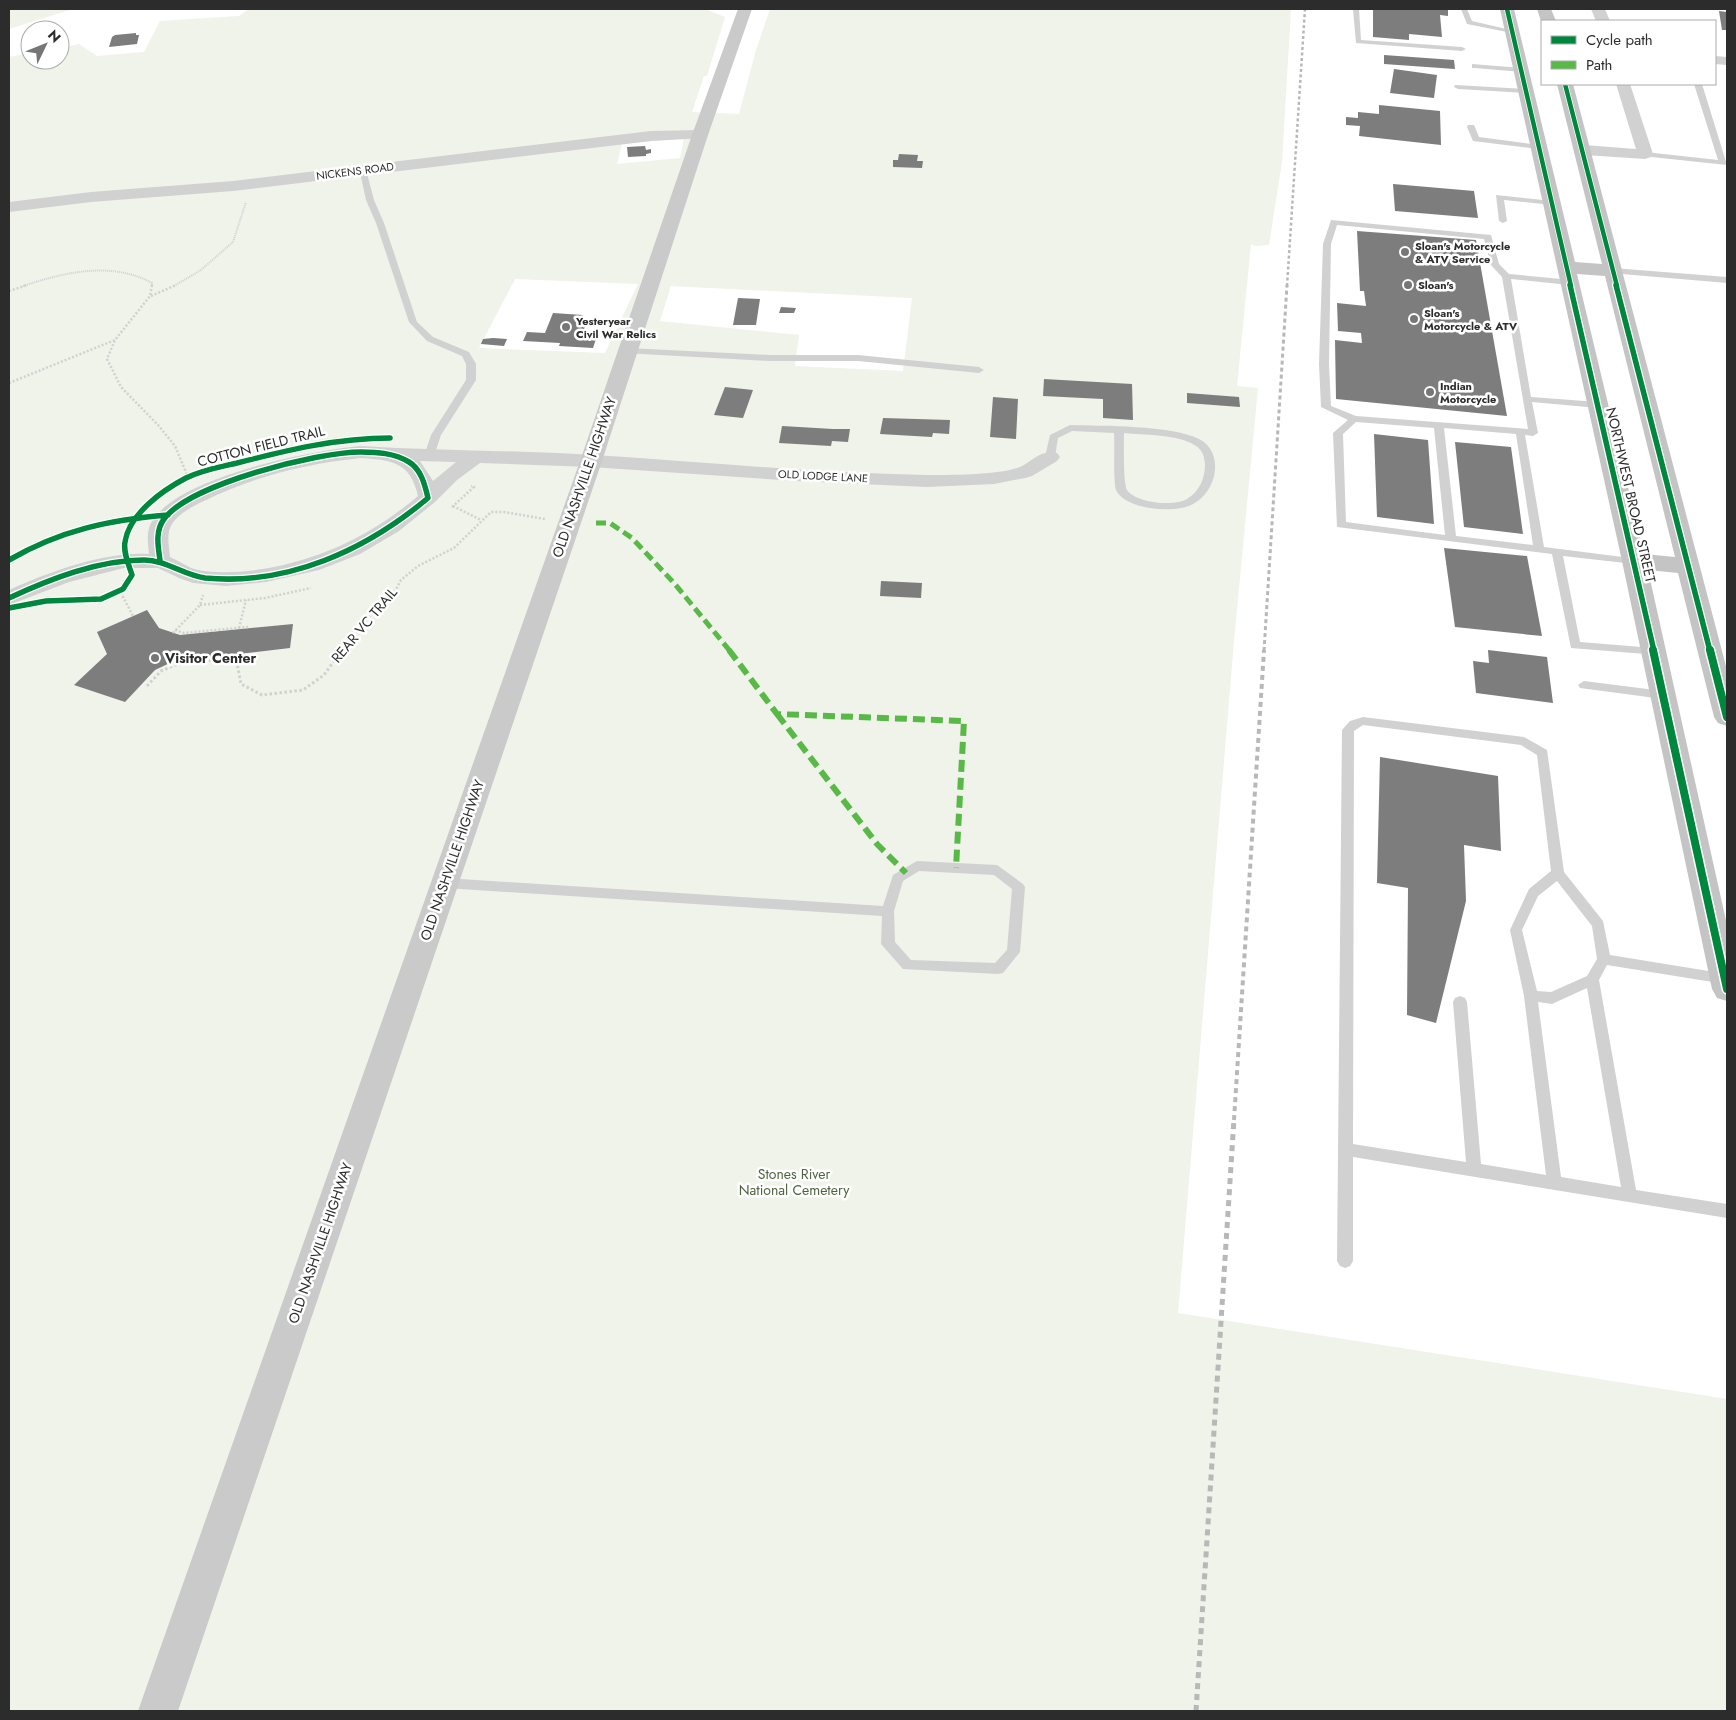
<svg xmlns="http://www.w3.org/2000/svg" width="1736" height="1720" font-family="Jost,sans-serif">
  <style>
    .green { fill: #eff3ea; fill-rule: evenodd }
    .building { fill: #7d7d7d }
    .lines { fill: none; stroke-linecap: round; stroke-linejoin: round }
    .path-far2 { stroke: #d1d1d1; stroke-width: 2; stroke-dasharray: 1 1; stroke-linecap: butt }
    .path-far1 { stroke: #d1d1d1; stroke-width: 2.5; stroke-dasharray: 2 2; stroke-linecap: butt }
    .path { stroke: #d1d1d1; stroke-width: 3; stroke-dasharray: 2.5 2.5; stroke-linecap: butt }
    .lane { fill: #d1d1d1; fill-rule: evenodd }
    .street { fill: #d1d1d1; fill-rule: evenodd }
    .secondary { fill: #cacaca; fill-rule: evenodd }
    .primary { fill: #c4c4c4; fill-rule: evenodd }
    .rail-far3 { stroke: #b8b8b8; stroke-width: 2.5; stroke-dasharray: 3 2.5; stroke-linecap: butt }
    .rail-far2 { stroke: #b8b8b8; stroke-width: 3; stroke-dasharray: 4 3; stroke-linecap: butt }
    .rail-far1 { stroke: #b8b8b8; stroke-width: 4; stroke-dasharray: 5 4; stroke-linecap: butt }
    .rail { stroke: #b8b8b8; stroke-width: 5; stroke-dasharray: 6 5; stroke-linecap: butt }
    .quiet-far1 { stroke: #58b947; stroke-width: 5; stroke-dasharray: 10 5; stroke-linecap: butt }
    .quiet { stroke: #58b947; stroke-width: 6; stroke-dasharray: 12 6; stroke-linecap: butt }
    .cycleway-far2-casing { stroke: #fff; stroke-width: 6 }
    .cycleway-far1-casing { stroke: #fff; stroke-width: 8 }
    .cycleway-casing { stroke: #fff; stroke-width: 11 }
    .cycleway-far2 { stroke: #00873e; stroke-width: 4.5 }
    .cycleway-far1 { stroke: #00873e; stroke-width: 5.5 }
    .cycleway { stroke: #00873e; stroke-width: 8 }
    .poi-dot { fill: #767676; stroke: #fff; stroke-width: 2 }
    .labels { text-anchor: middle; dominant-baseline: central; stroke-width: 5; stroke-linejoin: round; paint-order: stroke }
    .far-street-label { font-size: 11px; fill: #2c2c2c; stroke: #fff }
    .far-poi-label { font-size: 11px; font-weight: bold; fill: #2c2c2c; stroke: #fff; text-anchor: start }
    .street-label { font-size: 14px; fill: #2c2c2c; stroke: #fff }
    .poi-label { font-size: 14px; font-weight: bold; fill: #2c2c2c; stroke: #fff; text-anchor: start }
    .park-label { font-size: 14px; fill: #4f643c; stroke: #fff }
  </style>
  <rect width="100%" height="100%" fill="#fff"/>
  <path class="green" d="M 9,9 L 73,9 L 9,29 Z
    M 249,9 L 705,9 L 725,17 L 707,76 L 704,76 L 692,112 L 739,114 L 756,50 L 770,9 L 1291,9 L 1282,162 L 1269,245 L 1255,246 L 1251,244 L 1237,386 L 1258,388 L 1234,641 L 1178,1313 L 1727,1399 L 1727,1711 L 9,1711 L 9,57 L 30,53 L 30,60 L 60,60 L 60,48 L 79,44 L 97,56 L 144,52 L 160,21 L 239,16 ZM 684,138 L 680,158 L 617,164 L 622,144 ZM 515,279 L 638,284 L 605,353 L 479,348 ZM 671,286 L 912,298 L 903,371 L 795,366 L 799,335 L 660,321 Z"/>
  <path class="building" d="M 1373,9 L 1448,9 L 1448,16 L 1440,15 L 1442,37 L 1409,34 L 1409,40 L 1373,37 Z
    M 1719,11 L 1727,12 L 1727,30 L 1722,30 Z
    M 136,33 L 136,35 L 139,35 L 137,44 L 109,47 L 112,37 L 115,35 Z
    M 1384,55 L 1454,60 L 1455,69 L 1384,64 Z
    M 1394,69 L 1437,75 L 1434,98 L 1390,93 Z
    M 1379,105 L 1440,111 L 1441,145 L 1359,136 L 1360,126 L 1346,125 L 1346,117 L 1358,118 L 1358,112 L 1379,114 Z
    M 645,146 L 646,150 L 651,149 L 651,153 L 646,154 L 646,156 L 628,157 L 627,147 Z
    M 899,154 L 918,155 L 917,161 L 923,161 L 922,168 L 893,167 L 893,160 L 898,160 Z
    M 1393,184 L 1474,191 L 1478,218 L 1395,211 Z
    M 1357,231 L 1476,240 L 1507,416 L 1336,399 L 1335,340 L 1362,343 L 1361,333 L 1338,331 L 1337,303 L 1366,306 L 1364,291 L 1360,291 Z
    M 738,298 L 760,299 L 756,325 L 733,325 Z
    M 781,307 L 796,308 L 794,313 L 779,313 Z
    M 553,313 L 583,315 L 581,322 L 587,322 L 583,332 L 598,333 L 593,348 L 559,346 L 560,343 L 523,341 L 527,332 L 545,333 Z
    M 483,339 L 493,338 L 507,339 L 504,346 L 481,344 Z
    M 1044,379 L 1132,384 L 1133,420 L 1103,418 L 1103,399 L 1043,396 Z
    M 725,387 L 753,390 L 743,418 L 714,415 Z
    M 1187,393 L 1239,397 L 1240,407 L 1187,403 Z
    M 993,397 L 1018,399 L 1016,439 L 990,437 Z
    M 883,418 L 950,420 L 949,434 L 933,433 L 932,437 L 880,434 Z
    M 782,426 L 833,429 L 850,429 L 848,442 L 832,441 L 831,446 L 779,443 Z
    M 1374,434 L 1428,440 L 1434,524 L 1377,517 Z
    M 1455,442 L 1511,447 L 1523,534 L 1464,527 Z
    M 1444,548 L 1527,556 L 1542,636 L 1455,627 Z
    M 881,581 L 922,583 L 921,598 L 880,596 Z
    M 147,610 L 159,628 L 180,635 L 293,624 L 290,648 L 172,662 L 155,670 L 125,702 L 74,685 L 107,654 L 97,632 Z
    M 1488,650 L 1547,657 L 1553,703 L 1476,693 L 1473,661 L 1489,663 Z
    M 1380,757 L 1498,776 L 1501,851 L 1464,845 L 1466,901 L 1436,1023 L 1407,1015 L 1408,888 L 1377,883 Z"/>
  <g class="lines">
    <path class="path-far2" d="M 23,286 C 65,272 112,261 152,283 L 152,286
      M 174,286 L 201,270 L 233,242 L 246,202"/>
    <path class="path-far1" d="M 152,285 L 150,296 L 115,340 L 107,359 L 121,387 L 158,425 L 175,446 L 188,477
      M 9,291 L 27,285
      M 151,296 L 176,285
      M 9,383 L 115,340
      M 453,506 L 481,520
      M 452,507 L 474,487 L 471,486
      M 123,589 L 121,593 L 133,616
      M 200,605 L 265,598 L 311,588
      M 239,628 L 246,600
      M 175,630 L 184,633 L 248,627
      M 173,633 L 200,605 L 203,595
      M 341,651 L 362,623 L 393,595 L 401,580 L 418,566 L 454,548 L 491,512 L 504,512 L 545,519"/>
    <path class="path" d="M 147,686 L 161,671 L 178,664 L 236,658 L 241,684 L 262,695 L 303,690 L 324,675 L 342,650"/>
    <path class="lane" d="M 1353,9 L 1359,9 L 1361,40 L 1462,47 L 1466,49 L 1462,51 L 1356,43 Z
      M 1461,9 L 1467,9 L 1472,21 L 1515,31 L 1512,33 L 1467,24 Z
      M 1472,64 L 1522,68 L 1526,70 L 1522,72 L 1475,68 L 1472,68 Z
      M 1694,84 L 1702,84 L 1727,165 L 1642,156 L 1641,154 L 1645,152 L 1718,160 Z
      M 1455,85 L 1527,89 L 1531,91 L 1527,93 L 1458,89 L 1454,87 Z
      M 1468,125 L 1474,125 L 1479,137 L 1539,145 L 1543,147 L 1539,149 L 1473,141 L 1467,127 Z
      M 359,168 L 366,170 L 374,200 L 384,223 L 417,322 L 433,337 L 469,352 L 476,364 L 476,380 L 441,435 L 434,456 L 429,459 L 424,456 L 431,435 L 466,380 L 466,364 L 462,356 L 427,341 L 409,322 L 376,223 L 366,200 Z
      M 1496,195 L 1552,201 L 1556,203 L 1552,205 L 1504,200 L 1507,221 L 1503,223 L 1499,221 Z
      M 1331,220 L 1491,235 L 1499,264 L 1509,274 L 1572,280 L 1573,282 L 1569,285 L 1511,279 L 1531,397 L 1598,402 L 1603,405 L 1598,408 L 1532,402 L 1538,433 L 1533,436 L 1525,435 L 1544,547 L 1638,559 L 1639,561 L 1634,564 L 1563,556 L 1580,642 L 1654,648 L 1658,649 L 1660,652 L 1658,655 L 1571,648 L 1552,554 L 1337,527 L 1333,433 L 1348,420 L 1321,407 L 1319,364 L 1323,244 ZM 1337,225 L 1484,239 L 1491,265 L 1502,277 L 1528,429 L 1356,416 L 1331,406 L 1329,364 L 1331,244 ZM 1356,422 L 1434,428 L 1445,535 L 1346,522 L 1343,434 ZM 1444,428 L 1516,434 L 1533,545 L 1456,536 Z
      M 1613,268 L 1727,277 L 1727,283 L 1610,273 L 1609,271 Z
      M 627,348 L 770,355 L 858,355 L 979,367 L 984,370 L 979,373 L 858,361 L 770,361 L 624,353 L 622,351 Z
      M 1070,425 C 1102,426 1171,425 1199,439 C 1225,452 1217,492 1193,504 C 1176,514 1125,510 1116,490 C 1113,480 1115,445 1114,433 L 1072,431 L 1058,438 L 1055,457 L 1053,459 L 1047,459 L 1045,457 L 1050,435 ZM 1124,433 C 1145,435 1172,434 1191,443 C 1201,448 1204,453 1205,464 C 1205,478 1200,491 1187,499 C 1175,507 1135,503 1127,490 C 1123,483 1124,444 1124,433 Z
      M 1584,681 L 1663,691 L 1669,695 L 1663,699 L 1580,688 L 1578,685 Z
      M 1363,717 L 1524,737 L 1547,750 L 1564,872 L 1603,921 L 1610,955 L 1727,974 L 1727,984 L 1725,984 L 1607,965 L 1599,980 L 1636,1190 L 1727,1204 L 1727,1218 L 1353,1157 L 1353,1261 L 1350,1266 L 1345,1268 L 1340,1266 L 1337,1261 L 1342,730 L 1350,721 ZM 1363,725 L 1521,745 L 1537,755 L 1551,871 L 1529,889 L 1510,930 L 1524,996 L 1546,1175 L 1481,1164 L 1467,1002 L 1465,998 L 1460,996 L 1455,998 L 1453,1002 L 1466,1162 L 1353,1144 L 1354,731 ZM 1557,881 L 1592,926 L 1597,959 L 1587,976 L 1551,992 L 1537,991 L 1522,930 L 1538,896 ZM 1587,988 L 1621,1187 L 1561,1177 L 1538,1002 L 1552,1004 Z
      M 917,861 L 997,865 L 1023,884 L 1025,887 L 1020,952 L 1003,973 L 998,974 L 903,969 L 881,944 L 882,916 L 445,888 L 441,886 L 439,883 L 441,880 L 445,878 L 883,906 L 893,875 ZM 919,871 L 994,875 L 1012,889 L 1007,950 L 995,963 L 911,960 L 895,942 L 894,911 L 903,881 Z"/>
    <path class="street" d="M 1591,9 L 1605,9 L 1610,21 L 1596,21 Z
      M 1715,56 L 1727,57 L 1727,65 L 1715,64 Z
      M 1616,84 L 1630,84 L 1653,154 L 1651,157 L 1645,159 L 1584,155 L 1579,153 L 1576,150 L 1579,147 L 1584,145 L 1636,149 Z
      M 700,130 L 705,132 L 708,135 L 705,138 L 651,141 L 233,191 L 91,202 L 9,212 L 9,202 L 91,192 L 233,181 L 651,131 Z
      M 360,446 C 437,451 516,450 594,455 C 704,462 815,473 926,475 C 949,475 999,475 1020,467 C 1033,461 1041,449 1057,453 L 1060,457 L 1057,461 L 1032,476 L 1025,478 L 994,484 L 927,487 L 796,481 L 591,467 L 480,463 L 457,480 L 435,502 L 399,531 L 360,554 L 319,570 L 266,582 L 226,586 L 193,583 L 179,578 L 158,568 L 124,568 L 69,582 L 9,605 L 9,590 C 48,572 106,551 149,554 C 148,543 146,533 151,523 C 176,477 310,451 360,446 ZM 360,458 C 391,460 410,461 418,496 C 372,535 322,559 263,569 C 242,572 219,574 198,570 C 188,568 180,561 170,557 C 169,546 166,533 172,524 C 179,513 195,505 206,500 C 255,476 306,464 360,458 ZM 420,461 L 456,462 L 433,481 Z"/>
    <path class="secondary" d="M 738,9 L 752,9 L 708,135 L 602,461 L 178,1711 L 138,1711 L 580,461 L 692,135 Z"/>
    <path class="primary" d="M 1500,9 L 1514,9 L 1575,262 L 1602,264 L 1557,84 L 1573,84 L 1727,670 L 1727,726 L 1718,723 L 1714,717 L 1678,573 L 1648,570 L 1727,925 L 1727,1001 L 1717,998 L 1712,989 L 1622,561 ZM 1577,274 L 1605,276 L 1675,557 L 1644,554 Z
      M 1537,9 L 1551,9 L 1556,21 L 1542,21 L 1542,24 Z"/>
    <path class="rail-far3" d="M 1287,286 L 1305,9"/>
    <path class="rail-far2" d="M 1264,651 L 1287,285"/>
    <path class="rail-far1" d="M 1234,1120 L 1264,650"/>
    <path class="rail" d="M 1196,1711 L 1234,1119"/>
    <path class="quiet-far1" d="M 596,523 L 610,523 L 632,538 L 674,583 L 730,651"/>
    <path class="quiet" d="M 729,650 L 777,714 L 964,721 L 956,868
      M 777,714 L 877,844 L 906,873"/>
    <g class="cycleway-far2-casing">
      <path id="cycleway-far2" d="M 1507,9 L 1571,286
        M 1565,84 L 1617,286"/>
    </g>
    <g class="cycleway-far1-casing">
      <path id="cycleway-far1" d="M 1570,285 L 1654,651
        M 1616,285 L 1710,651
        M 9,560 C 61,530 109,520 168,515
        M 9,598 C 50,579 98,560 144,560 C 166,560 183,575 205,578 C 288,586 366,550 428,498 C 425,485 421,469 409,462 C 394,453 377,452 361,452 C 317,452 190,484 164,519 C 155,531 158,546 160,560
        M 9,608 L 46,601 L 101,599 L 123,589 L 132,575 C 129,565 123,553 125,542 C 129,514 163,490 186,478 C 202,470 220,467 237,463 C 288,450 337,438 390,438"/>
    </g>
    <g class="cycleway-casing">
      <path id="cycleway" d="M 1653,650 L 1727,989
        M 1710,650 L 1727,717"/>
    </g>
    <use href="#cycleway-far2" class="cycleway-far2"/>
    <use href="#cycleway-far1" class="cycleway-far1"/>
    <use href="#cycleway" class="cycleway"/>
  </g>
  <g class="poi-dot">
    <circle cx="1405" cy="252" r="5"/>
    <circle cx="1408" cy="285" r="5"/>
    <circle cx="1414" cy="319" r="5"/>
    <circle cx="566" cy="327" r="5"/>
    <circle cx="1430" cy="392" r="5"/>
    <circle cx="155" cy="658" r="5"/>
  </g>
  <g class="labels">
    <g class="far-street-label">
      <text transform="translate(355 171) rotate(-7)">NICKENS ROAD</text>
      <text transform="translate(823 476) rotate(3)">OLD LODGE LANE</text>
    </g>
    <g class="far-poi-label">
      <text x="1415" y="246">Sloan's Motorcycle<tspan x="1415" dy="13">&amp; ATV Service</tspan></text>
      <text x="1418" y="285">Sloan's</text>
      <text x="1424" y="313">Sloan's<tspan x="1424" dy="13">Motorcycle &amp; ATV</tspan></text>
      <text x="576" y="321">Yesteryear<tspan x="576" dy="13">Civil War Relics</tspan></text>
      <text x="1440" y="386">Indian<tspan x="1440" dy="13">Motorcycle</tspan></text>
    </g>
    <g class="street-label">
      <text transform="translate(261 446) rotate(-14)">COTTON FIELD TRAIL</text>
      <text transform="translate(584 477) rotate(-71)">OLD NASHVILLE HIGHWAY</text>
      <text transform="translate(1631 495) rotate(77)">NORTHWEST BROAD STREET</text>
      <text transform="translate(364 625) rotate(-50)">REAR VC TRAIL</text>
      <text transform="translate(452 860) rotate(-71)">OLD NASHVILLE HIGHWAY</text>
      <text transform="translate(320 1243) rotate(-71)">OLD NASHVILLE HIGHWAY</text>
    </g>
    <g class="poi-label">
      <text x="165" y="658">Visitor Center</text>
    </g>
    <g class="park-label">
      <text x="794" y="1174">Stones River<tspan x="794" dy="16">National Cemetery</tspan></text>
    </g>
  </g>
  <rect width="1736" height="1720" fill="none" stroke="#2c2c2c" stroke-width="20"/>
  <rect x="1541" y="20" width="175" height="65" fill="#ffffff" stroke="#ababab"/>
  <rect x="1551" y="36" width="25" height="8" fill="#00873e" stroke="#ababab"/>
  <text x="1586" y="45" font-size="15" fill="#2c2c2c">Cycle path</text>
  <rect x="1551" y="61" width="25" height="8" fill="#58b947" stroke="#ababab"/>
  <text x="1586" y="70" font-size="15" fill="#2c2c2c">Path</text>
  <g transform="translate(45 45) rotate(47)"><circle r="24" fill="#ffffff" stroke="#ababab"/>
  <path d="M0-4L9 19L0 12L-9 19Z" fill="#767676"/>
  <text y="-8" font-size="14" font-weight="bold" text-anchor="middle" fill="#2c2c2c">N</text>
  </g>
</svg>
